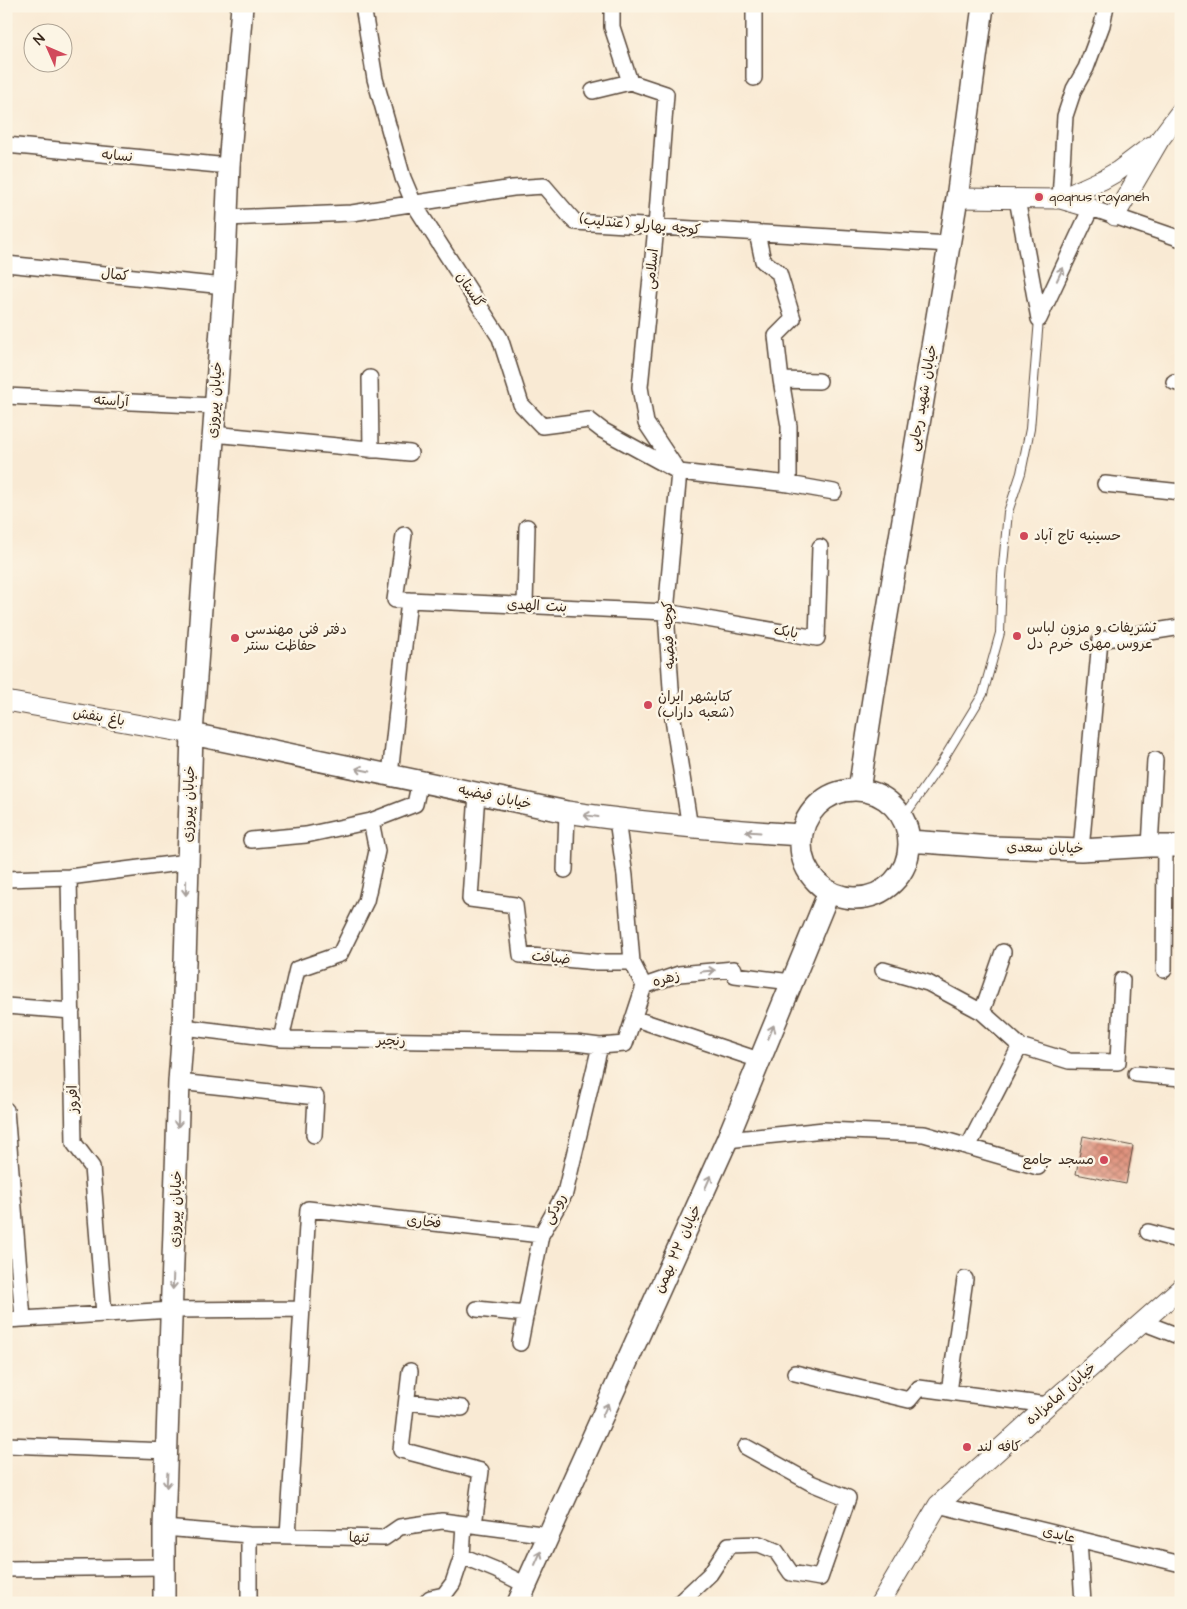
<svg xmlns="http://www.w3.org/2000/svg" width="1187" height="1609" font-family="'Architects Daughter','Playpen Sans Arabic',sans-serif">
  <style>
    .building { fill: url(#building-cross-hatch) }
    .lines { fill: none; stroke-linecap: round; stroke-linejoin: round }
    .service-casing { stroke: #584739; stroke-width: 10 }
    .minor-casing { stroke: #584739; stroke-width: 18 }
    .tertiary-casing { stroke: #584739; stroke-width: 21 }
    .secondary-casing { stroke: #584739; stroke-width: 24 }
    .service { stroke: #fff; stroke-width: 8 }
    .minor { stroke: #fff; stroke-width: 15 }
    .tertiary { stroke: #fff; stroke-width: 19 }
    .secondary { stroke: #fff; stroke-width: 21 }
    .oneway { stroke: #a79f9a }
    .poi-dot { fill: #d1495b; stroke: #fcf5e5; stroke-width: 2 }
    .labels { text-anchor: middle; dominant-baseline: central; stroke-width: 5; stroke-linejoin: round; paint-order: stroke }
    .street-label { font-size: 14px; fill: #3b2a1e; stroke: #fcf5e5 }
    .poi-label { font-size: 14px; fill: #3b2a1e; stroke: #fcf5e5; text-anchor: start }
  </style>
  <defs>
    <pattern id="building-cross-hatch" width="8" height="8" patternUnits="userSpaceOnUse" patternTransform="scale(1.25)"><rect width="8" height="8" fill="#df907b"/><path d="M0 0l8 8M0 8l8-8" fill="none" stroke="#b67664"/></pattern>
  </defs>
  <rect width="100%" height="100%" fill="#fcf5e5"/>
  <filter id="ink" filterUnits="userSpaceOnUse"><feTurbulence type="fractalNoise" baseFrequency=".02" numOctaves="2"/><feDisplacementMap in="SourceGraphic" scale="10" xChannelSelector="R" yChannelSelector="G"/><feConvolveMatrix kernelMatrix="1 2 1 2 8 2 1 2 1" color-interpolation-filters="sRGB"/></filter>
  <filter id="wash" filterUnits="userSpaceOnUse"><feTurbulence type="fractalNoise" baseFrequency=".0096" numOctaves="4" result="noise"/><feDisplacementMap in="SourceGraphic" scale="20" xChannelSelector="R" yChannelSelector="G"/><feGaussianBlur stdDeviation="1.12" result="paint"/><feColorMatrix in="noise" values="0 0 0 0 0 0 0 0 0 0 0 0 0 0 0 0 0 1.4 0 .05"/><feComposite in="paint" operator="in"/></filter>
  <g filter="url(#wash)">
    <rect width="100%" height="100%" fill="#f9ead4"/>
    <g id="blocks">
      <path class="building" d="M 1083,1136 L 1133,1146 L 1126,1184 L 1076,1174 Z"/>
    </g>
  </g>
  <g filter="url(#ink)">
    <use href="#blocks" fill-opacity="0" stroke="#584739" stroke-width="1"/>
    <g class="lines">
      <g class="service-casing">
        <path id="service" d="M 903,818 L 938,768 L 983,694 L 1000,633 L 1002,576 L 1008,512 L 1021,473 L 1030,429 L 1039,319"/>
      </g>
      <g class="minor-casing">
        <path id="minor" d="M 363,6 L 375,79 L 403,178 L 414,204 L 500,338 L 521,404 L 542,426 L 589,420 L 602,430 L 679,472 L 789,484 L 834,492
          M 754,78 L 754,6
          M 630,82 L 666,94 L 656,227 L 640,387 L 646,423 L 678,471
          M 593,91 L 630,82 L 612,27 L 612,6
          M 6,145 L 229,166
          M 1017,199 L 1039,319
          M 1060,199 L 1065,116 L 1074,89 L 1086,68 L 1102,25 L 1106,6
          M 227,218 L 352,213 L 513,188 L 544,186 L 575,222 L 950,244
          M 757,233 L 763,261 L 779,273 L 793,319 L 776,336 L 781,380
          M 6,264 L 224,286
          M 1039,319 L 1091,208 L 1181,239
          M 370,378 L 371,450
          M 1174,382 L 1181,384
          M 6,396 L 215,406
          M 213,434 L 410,453
          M 679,472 L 666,612 L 673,719 L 690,828
          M 789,484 L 789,426 L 781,380 L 819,381
          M 1105,484 L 1181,492
          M 409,600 L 666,612 L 817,638 L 820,547
          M 525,605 L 527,527
          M 390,775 L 409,600 L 395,600 L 404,535
          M 477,793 L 470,899 L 515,905 L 521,955 L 596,962 L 632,962
          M 617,820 L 625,876 L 632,962 L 644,986
          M 251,840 L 306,835 L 371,821 L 415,804 L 420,781
          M 1150,846 L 1155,760
          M 1081,850 L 1100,640 L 1181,627
          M 565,870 L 567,812
          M 69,877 L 74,1143 L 92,1167 L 104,1314
          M 6,879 L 69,877 L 187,862
          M 883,970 L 928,983 L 982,1012 L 1020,1046 L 968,1147
          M 1164,970 L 1165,846
          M 644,986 L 679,974 L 734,969 L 735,975 L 791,982
          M 6,1006 L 72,1011
          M 982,1012 L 1003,952
          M 633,1018 L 759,1060
          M 183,1027 L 281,1039 L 576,1043 L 600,1046 L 625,1044 L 644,986
          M 281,1039 L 297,969 L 340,954 L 366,901 L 377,851 L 371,821
          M 1020,1046 L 1069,1061 L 1118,1062 L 1122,980
          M 1136,1074 L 1181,1078
          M 179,1082 L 316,1097 L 314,1135
          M 6,1110 L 23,1319
          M 727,1140 L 824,1130 L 924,1134 L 1038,1167
          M 1148,1232 L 1181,1241
          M 477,1309 L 526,1314
          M 6,1320 L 172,1310 L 302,1309
          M 1142,1322 L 1181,1337
          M 520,1343 L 541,1235 L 565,1193 L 600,1046
          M 410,1371 L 401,1450 L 481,1471 L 474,1525
          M 795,1373 L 909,1400 L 919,1388 L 1048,1405
          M 949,1392 L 965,1279
          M 407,1402 L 462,1408
          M 6,1445 L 168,1451
          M 938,1505 L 1181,1564
          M 164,1528 L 249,1535 L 384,1538 L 400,1527 L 442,1521 L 549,1535
          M 249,1535 L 249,1603
          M 288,1536 L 308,1209 L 541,1235
          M 1079,1540 L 1083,1603
          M 462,1556 L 464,1524
          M 6,1569 L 165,1567
          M 426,1603 L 430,1598 L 444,1595 L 453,1583 L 462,1556 L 496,1570 L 526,1585
          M 679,1603 L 710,1574 L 729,1545 L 759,1544 L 776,1551 L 791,1573 L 820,1578 L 848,1498 L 811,1483 L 746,1447"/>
      </g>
      <g class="tertiary-casing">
        <path id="tertiary" d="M 957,198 L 1060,199 L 1091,208
          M 1060,199 L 1104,179 L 1118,171 L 1151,146
          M 1115,216 L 1160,139 L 1181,111
          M 6,701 L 192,734
          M 880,1603 L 938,1505 L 1048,1405 L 1181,1288"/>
      </g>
      <g class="secondary-casing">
        <path id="secondary" d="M 192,734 L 567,812 C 645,824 723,830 801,835
          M801 844a54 54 0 1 1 108 0a54 54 0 1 1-108 0Z
          M 859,790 L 875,686 L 957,198 L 983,6
          M 909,841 L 992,847 L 1081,850 L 1150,846 L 1181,846
          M 164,1603 L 164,1528 L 179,1082 L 183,1027 L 192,734 L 224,286 L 229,166 L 242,6
          M 518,1603 L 727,1140 L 829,892"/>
      </g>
      <use href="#service" class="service"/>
      <use href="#minor" class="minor"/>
      <use href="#tertiary" class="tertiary"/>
      <use href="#secondary" class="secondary"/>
    </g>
    <defs><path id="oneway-shaft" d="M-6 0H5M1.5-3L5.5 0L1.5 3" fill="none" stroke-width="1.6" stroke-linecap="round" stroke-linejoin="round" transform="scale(1.25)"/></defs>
    <g class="oneway">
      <use href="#oneway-shaft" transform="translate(1060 274) rotate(-65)"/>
      <use href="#oneway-shaft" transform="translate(363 770) rotate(-168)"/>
      <use href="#oneway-shaft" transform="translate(591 816) rotate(-172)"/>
      <use href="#oneway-shaft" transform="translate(753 832) rotate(-176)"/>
      <use href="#oneway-shaft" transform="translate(186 888) rotate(91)"/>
      <use href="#oneway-shaft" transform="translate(708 971) rotate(-6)"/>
      <use href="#oneway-shaft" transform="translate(771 1032) rotate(-68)"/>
      <use href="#oneway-shaft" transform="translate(178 1120) rotate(92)"/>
      <use href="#oneway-shaft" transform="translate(708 1182) rotate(-66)"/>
      <use href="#oneway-shaft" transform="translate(173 1282) rotate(92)"/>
      <use href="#oneway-shaft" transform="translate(605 1410) rotate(-66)"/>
      <use href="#oneway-shaft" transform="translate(167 1480) rotate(93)"/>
      <use href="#oneway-shaft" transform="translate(538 1558) rotate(-66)"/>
    </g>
  </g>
  <g class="poi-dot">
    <circle cx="1039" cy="197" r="5"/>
    <circle cx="1024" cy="536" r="5"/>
    <circle cx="1017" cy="636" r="5"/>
    <circle cx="235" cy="638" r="5"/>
    <circle cx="648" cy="705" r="5"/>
    <circle cx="1104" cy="1160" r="5"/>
    <circle cx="967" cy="1447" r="5"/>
  </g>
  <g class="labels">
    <g class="street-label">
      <text transform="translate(117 156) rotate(5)">نسابه</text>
      <text transform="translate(640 225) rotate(5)">کوچه بهارلو (عندلیب)</text>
      <text transform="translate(652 269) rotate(-84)">اسلامی</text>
      <text transform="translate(115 275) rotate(6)">کمال</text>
      <text transform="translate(470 290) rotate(57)">گلستان</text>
      <text transform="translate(923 398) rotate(-80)">خیابان شهید رجایی</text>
      <text transform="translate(215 400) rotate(-86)">خیابان پیروزی</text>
      <text transform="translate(111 401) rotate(3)">آراسته</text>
      <text transform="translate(537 606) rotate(3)">بنت الهدی</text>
      <text transform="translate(786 632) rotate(10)">بابک</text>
      <text transform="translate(669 635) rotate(-92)">کوچه فیضیه</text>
      <text transform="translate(99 717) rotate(10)">باغ بنفش</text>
      <text transform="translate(495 797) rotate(12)">خیابان فیضیه</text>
      <text transform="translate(189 804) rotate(-88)">خیابان پیروزی</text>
      <text transform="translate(1045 848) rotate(1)">خیابان سعدی</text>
      <text transform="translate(551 958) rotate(5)">ضیافت</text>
      <text transform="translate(666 979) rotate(-16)">زهره</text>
      <text transform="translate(391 1041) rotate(1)">رنجبر</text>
      <text transform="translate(73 1099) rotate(-91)">افروز</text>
      <text transform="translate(176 1209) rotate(-88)">خیابان پیروزی</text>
      <text transform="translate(555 1209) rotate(-61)">رودکی</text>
      <text transform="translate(424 1222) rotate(6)">فخاری</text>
      <text transform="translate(678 1249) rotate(-66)">خیابان ۲۲ بهمن</text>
      <text transform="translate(1061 1394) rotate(-41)">خیابان امامزاده</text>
      <text transform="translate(1059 1535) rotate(14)">عابدی</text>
      <text transform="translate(359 1538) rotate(1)">تنها</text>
    </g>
    <g class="poi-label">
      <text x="1049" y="197">qoqnus rayaneh</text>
      <text x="1034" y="536">حسینیه تاج آباد</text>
      <text x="1027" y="628">تشریفات و مزون لباس<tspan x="1027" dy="16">عروس مهری خرم دل</tspan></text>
      <text x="245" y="630">دفتر فنی مهندسی<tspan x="245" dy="16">حفاظت سنتر</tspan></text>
      <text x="658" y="697">کتابشهر ایران<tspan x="658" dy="16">(شعبه داراب)</tspan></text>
      <text x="1094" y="1160" text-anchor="end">مسجد جامع</text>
      <text x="977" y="1447">كافه لند</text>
    </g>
  </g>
  <rect width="1187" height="1609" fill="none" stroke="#fcf5e5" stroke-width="25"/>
  <g transform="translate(48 48) rotate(315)"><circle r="24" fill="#fcf5e5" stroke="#afa495"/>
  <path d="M0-4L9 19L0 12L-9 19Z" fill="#d1495b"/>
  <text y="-8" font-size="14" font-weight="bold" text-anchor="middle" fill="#3b2a1e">N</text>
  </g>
</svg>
